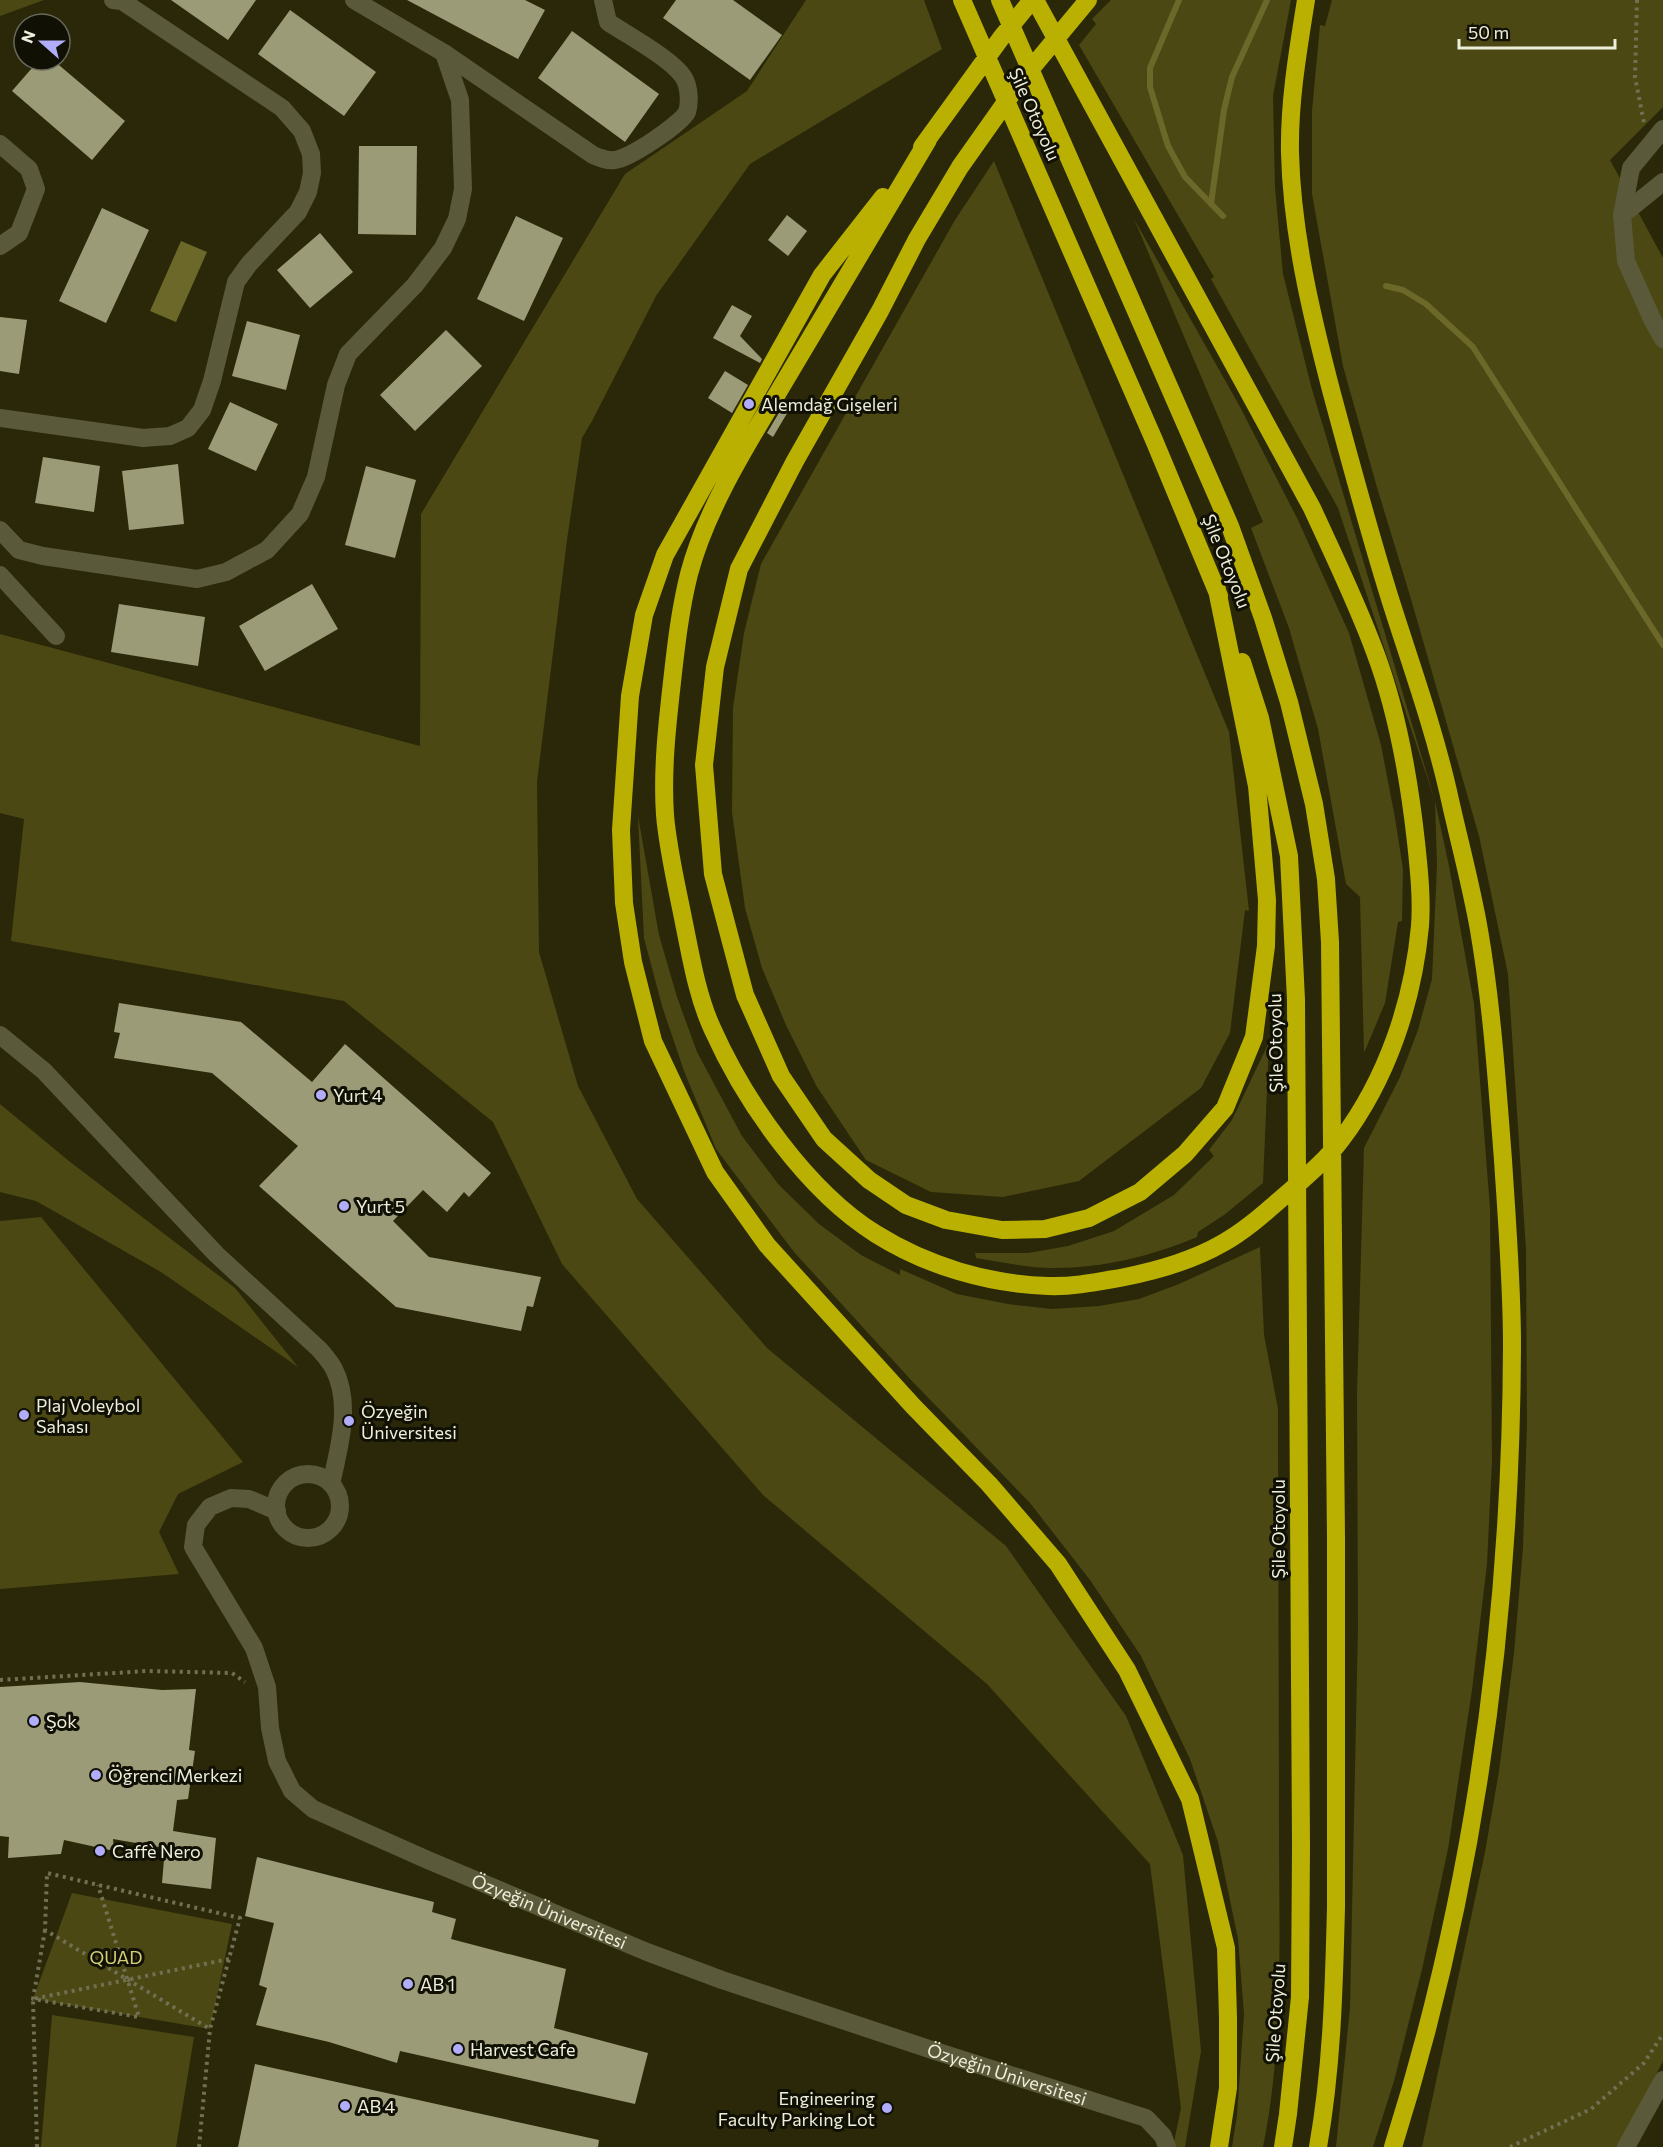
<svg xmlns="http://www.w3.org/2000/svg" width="1663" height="2147" font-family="Commissioner,sans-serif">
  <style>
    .green { fill: #4b4813 }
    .water { fill: #6c682a }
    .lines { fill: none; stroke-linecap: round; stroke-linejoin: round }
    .stream { stroke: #6c682a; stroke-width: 6 }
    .building { fill: #9c9b78 }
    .path { stroke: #717054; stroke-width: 4; stroke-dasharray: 3 4.5; stroke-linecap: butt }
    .minor { stroke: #5a5939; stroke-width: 18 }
    .highway { stroke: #b9b002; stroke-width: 18 }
    .poi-dot { fill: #b1adfa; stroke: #111005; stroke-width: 2 }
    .labels { text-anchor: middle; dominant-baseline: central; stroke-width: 6; stroke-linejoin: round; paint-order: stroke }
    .street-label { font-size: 18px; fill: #eeeedb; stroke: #111005 }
    .poi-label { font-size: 18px; fill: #eeeedb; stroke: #111005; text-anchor: start }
    .park-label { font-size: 18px; fill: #d4cf74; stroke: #111005 }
  </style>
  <rect width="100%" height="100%" fill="#2a2808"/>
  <path class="green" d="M 0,0 L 44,0 L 0,16 Z
    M 806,0 L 924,0 L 942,49 L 750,164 L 656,296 L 592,421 L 582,438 L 567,540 L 537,782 L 539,952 L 578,1086 L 637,1199 L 767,1348 L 1006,1546 L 1126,1716 L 1183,1855 L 1201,2051 L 1185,2147 L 1173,2147 L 1181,2108 L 1150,1864 L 987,1684 L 763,1495 L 562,1264 L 493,1122 L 344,1001 L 11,941 L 24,819 L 0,813 L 0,634 L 420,746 L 421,514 L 625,174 L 747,91 Z
    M 1111,0 L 1291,0 L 1273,96 L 1275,188 L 1283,274 L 1311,386 L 1435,801 L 1449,866 L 1474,1004 L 1490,1208 L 1492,1461 L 1487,1564 L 1472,1690 L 1448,1849 L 1423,1965 L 1394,2081 L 1373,2147 L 1336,2147 L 1350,2008 L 1358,1626 L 1357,1394 L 1364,1148 L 1400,1077 L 1418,1030 L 1432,979 L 1437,865 L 1435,801 L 1338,508 L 1211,279 L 1214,277 L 1079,45 L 1096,24 L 1092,19 Z
    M 1332,0 L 1663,0 L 1663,107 L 1610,160 L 1663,258 L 1663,2061 L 1619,2147 L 1422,2147 L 1485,1852 L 1499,1771 L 1514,1653 L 1523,1548 L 1527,1424 L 1526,1250 L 1508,974 L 1479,836 L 1411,599 L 1376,484 L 1343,366 L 1312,194 L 1312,111 L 1320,25 L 1325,26 Z
    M 994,161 L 1229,732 L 1249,911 L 1245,910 L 1230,1033 L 1201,1088 L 1079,1181 L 1003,1197 L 931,1192 L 866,1160 L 817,1087 L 786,1025 L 762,968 L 745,908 L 732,812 L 733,708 L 744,633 L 761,564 L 955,220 Z
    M 1134,219 L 1239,405 L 1298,520 L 1349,633 L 1381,745 L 1395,818 L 1403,869 L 1402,921 L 1398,922 L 1385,1003 L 1364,1053 L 1360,897 L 1346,884 L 1318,729 L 1289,628 L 1251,528 L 1263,522 Z
    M 638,816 L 659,935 L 677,997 L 697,1052 L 742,1136 L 779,1185 L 819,1224 L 861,1255 L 900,1275 L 900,1269 L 957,1294 L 1008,1304 L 1052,1309 L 1099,1306 L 1139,1299 L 1179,1284 L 1260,1247 L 1264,1335 L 1278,1409 C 1278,1549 1279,1690 1279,1831 C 1279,1934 1284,2045 1263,2147 L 1232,2147 L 1237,2115 L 1244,2014 L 1238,1939 L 1218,1842 L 1190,1759 L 1141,1656 L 1090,1580 L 1030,1503 L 911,1380 L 794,1252 L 716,1149 L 684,1071 L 662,1006 L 644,938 Z
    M 1269,1042 L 1263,1183 L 1224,1215 L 1198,1232 L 1197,1237 C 1152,1256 1103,1268 1054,1268 C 1028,1268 1002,1262 976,1258 L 975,1253 L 1028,1253 L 1068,1246 L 1114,1231 L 1174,1195 L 1214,1156 L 1209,1150 L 1232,1120 Z
    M 0,1104 L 69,1161 L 235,1288 L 298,1367 L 161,1272 L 36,1201 L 0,1192 Z
    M 41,1217 L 243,1462 L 178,1494 L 159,1532 L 179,1574 L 0,1589 L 0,1221 Z
    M 72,1893 L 232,1924 L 210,2029 L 33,1999 Z
    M 52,2015 L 194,2037 L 176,2147 L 41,2147 Z"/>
  <path class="water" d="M 181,241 L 207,252 L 176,322 L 150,311 Z"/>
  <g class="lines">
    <path class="stream" d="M 1179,0 L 1150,68 L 1150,87 L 1168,146 L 1185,177 L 1223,216
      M 1211,204 L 1224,110 L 1232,77 L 1267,0
      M 1386,286 L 1403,290 L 1426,304 L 1473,347 L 1663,645"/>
  </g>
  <path class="building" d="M 171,0 L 256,0 L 228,40 Z
    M 407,0 L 525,0 L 545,10 L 518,59 Z
    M 676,0 L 733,0 L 782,35 L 750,80 L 663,18 Z
    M 290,10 L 376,72 L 344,116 L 258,54 Z
    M 572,31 L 659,94 L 625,142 L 538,78 Z
    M 39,60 L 53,60 L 125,121 L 92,160 L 12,91 Z
    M 359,146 L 417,146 L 416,235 L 358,234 Z
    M 102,208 L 149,230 L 106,323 L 59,301 Z
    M 787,215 L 807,231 L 788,256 L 768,240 Z
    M 516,216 L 563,238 L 524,321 L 477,299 Z
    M 320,233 L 353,272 L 310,308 L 277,270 Z
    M 732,305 L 752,316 L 740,336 L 762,359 L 760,363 L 713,338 Z
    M 0,317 L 27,320 L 19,374 L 0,371 Z
    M 247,321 L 300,335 L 286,390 L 232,376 Z
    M 446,330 L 482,366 L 415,431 L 380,395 Z
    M 725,371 L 748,385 L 732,413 L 708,398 Z
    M 230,402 L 278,424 L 256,471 L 208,449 Z
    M 783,406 L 789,410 L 773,437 L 767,433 Z
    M 43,457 L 100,466 L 94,512 L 35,503 Z
    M 178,464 L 184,524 L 129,530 L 122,471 Z
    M 366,466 L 416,480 L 395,558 L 345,545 Z
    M 312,584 L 338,629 L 265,671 L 239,626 Z
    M 119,604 L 205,617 L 198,666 L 111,652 Z
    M 119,1003 L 241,1022 L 312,1082 L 345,1044 L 491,1173 L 469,1197 L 464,1192 L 447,1212 L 423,1190 L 393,1221 L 429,1257 L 541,1277 L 533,1307 L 527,1306 L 521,1331 L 396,1307 L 259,1186 L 298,1146 L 212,1073 L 114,1058 L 120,1033 L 114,1032 Z
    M 80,1682 L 162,1690 L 196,1689 L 189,1750 L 195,1751 L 188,1799 L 177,1800 L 173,1831 L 216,1838 L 211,1889 L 162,1883 L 165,1848 L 113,1839 L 114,1851 L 64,1840 L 61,1854 L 8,1858 L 9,1837 L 0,1836 L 0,1687 Z
    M 257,1857 L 434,1902 L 432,1912 L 456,1919 L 451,1939 L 566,1969 L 554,2028 L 648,2053 L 635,2104 L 400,2051 L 397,2063 L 329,2042 L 256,2025 L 267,1988 L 259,1985 L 274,1923 L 245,1916 Z
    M 255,2064 L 599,2140 L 598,2147 L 238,2147 Z"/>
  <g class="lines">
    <path class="path" d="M 1637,0 L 1635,77 L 1644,123
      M 0,1680 L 147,1671 L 232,1673 L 245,1682
      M 45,1930 L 33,1999 L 139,2017 L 98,1885
      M 37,2147 L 33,1999 L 229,1959
      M 199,2147 L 210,2029 L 240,1918 L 47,1873 L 45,1930 L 210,2029
      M 1510,2147 L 1591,2109 L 1644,2063 L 1663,2034"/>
    <g class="minor">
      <path d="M 354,0 L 444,53 L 593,155 C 600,158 607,161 615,160 C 629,159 681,124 687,112 C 690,103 689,88 685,80 C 676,61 627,35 608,22 L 603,0"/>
      <path d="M 1663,129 L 1631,168 L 1622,215 L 1626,261 L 1653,321 L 1663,339"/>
      <path d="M 0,144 L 29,169 L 36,189 L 19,233 L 0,246"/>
      <path d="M 1622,215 L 1663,182"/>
      <path d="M 0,418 L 143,438 L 170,436 L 188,428 L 202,410 L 212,381 L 236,282 L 249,264 L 298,212 L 308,192 L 312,173 L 311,154 L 302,131 L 282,108 L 122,1 L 113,0"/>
      <path d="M 0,530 L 19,550 L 43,556 L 197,579 L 226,572 L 267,550 L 300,514 L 316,477 L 336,385 L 348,354 L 415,285 L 443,248 L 457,219 L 463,189 L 460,100 L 444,53"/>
      <path d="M 0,575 L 56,636"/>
      <path d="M 0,1035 L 44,1071 L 216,1254 L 320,1350 C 325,1356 331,1363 334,1369 C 352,1404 339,1448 331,1484"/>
      <circle cx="308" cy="1506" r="32"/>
      <path id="s1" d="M 277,1511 L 249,1499 L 231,1498 L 210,1507 L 196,1525 L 193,1547 L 254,1648 L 267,1687 L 270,1728 L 277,1761 L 292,1791 L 313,1809 L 430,1861 L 647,1952 L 722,1980 L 932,2050 L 1146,2118 L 1163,2136 L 1167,2147"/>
      <path d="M 1626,2147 L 1663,2080"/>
    </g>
    <path class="highway" d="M 962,0 L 1154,440 L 1219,596
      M 1000,0 L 1230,526 L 1263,618 L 1289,702 L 1314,804 L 1326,879 L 1330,942 L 1336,1538 L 1336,1907 C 1334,1987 1332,2068 1318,2147
      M 1088,0 L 1020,82 L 960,167 L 917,239 L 880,311 L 795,461 L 739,569 L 715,667 L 704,765 L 713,874 L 745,995 L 781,1076 L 824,1139 L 869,1180 L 906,1205 L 946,1220 L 1002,1230 L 1045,1229 L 1089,1218 L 1140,1192 L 1185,1154 L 1225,1108 L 1254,1037 L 1266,946 L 1267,900 L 1257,786 L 1216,585
      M 1306,0 C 1298,50 1289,102 1290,153 C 1292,233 1311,313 1331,390 C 1350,461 1369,532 1391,602 C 1411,665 1433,726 1448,791 C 1458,837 1471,884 1479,930 C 1492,1006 1497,1083 1503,1160 C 1507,1222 1512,1284 1512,1346 C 1511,1617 1475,1888 1393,2147
      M 928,140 C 880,220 833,300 786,379 C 750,440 707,506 689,574 C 680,610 676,646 672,682 C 667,726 662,771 665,815 C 668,851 677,887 684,923 C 691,957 697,995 712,1028 C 745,1102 807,1191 876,1234 C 927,1266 988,1284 1048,1286 C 1072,1287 1097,1282 1120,1278 C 1156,1271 1192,1261 1223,1243 C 1248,1229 1269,1209 1290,1191 C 1308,1175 1327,1159 1341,1140 C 1387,1079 1413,1002 1420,926 C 1422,898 1419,870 1416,842 C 1409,778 1398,713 1375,652 C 1357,603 1334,556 1312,508 L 1035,0
      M 922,147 L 1001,38 L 1032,0
      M 883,197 L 822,275 L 665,555 L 644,615 L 630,696 L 621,830 L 624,903 L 633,962 L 653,1041 L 715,1172 L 767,1245 L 913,1406 L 989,1484 L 1058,1564 L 1127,1670 L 1190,1799 L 1226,1948 L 1228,2018 L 1228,2088 L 1219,2147
      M 1242,662 L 1260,718 L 1289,856 L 1296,1000 L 1301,1846 L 1300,1997 L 1288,2114 L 1283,2147"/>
  </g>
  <g class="poi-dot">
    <circle cx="749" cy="404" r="6"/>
    <circle cx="321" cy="1095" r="6"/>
    <circle cx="344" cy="1206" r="6"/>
    <circle cx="24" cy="1415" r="6"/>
    <circle cx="349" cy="1421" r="6"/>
    <circle cx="34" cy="1721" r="6"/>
    <circle cx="96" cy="1775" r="6"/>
    <circle cx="100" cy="1851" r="6"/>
    <circle cx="408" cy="1984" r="6"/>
    <circle cx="458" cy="2049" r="6"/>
    <circle cx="345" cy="2106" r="6"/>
    <circle cx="887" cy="2108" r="6"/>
  </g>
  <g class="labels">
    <g class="street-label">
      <text transform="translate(1035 114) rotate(66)">Şile Otoyolu</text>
      <text transform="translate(1227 561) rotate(68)">Şile Otoyolu</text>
      <text transform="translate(1275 1043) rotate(-91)">Şile Otoyolu</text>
      <text transform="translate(1278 1529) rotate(-90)">Şile Otoyolu</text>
      <text stroke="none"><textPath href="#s1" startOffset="669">Özyeğin Üniversitesi</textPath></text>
      <text transform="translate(1275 2013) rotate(-86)">Şile Otoyolu</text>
      <text stroke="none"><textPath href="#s1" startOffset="1155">Özyeğin Üniversitesi</textPath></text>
    </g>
    <g class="poi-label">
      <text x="761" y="404">Alemdağ Gişeleri</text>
      <text x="333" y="1095">Yurt 4</text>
      <text x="356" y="1206">Yurt 5</text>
      <text x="36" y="1405">Plaj Voleybol<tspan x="36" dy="21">Sahası</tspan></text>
      <text x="361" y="1411">Özyeğin<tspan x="361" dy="21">Üniversitesi</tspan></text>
      <text x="46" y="1721">Şok</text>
      <text x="108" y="1775">Öğrenci Merkezi</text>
      <text x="112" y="1851">Caffè Nero</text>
      <text x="420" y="1984">AB 1</text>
      <text x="470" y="2049">Harvest Cafe</text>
      <text x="875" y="2098" text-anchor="end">Engineering<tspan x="875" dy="21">Faculty Parking Lot</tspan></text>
      <text x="357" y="2106">AB 4</text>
    </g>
    <g class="park-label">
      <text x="116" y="1957">QUAD</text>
    </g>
  </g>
  <g transform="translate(42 42) rotate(291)"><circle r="28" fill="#111005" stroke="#69695b" stroke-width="1.5"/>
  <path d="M0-4.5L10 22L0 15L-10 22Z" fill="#b1adfa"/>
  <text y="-9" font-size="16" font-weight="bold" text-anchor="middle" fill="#eeeedb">N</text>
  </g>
  <path d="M1459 39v9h156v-9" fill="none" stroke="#eeeedb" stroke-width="3"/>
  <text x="1468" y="39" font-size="18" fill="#eeeedb" stroke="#111005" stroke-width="4.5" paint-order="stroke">50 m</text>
</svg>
